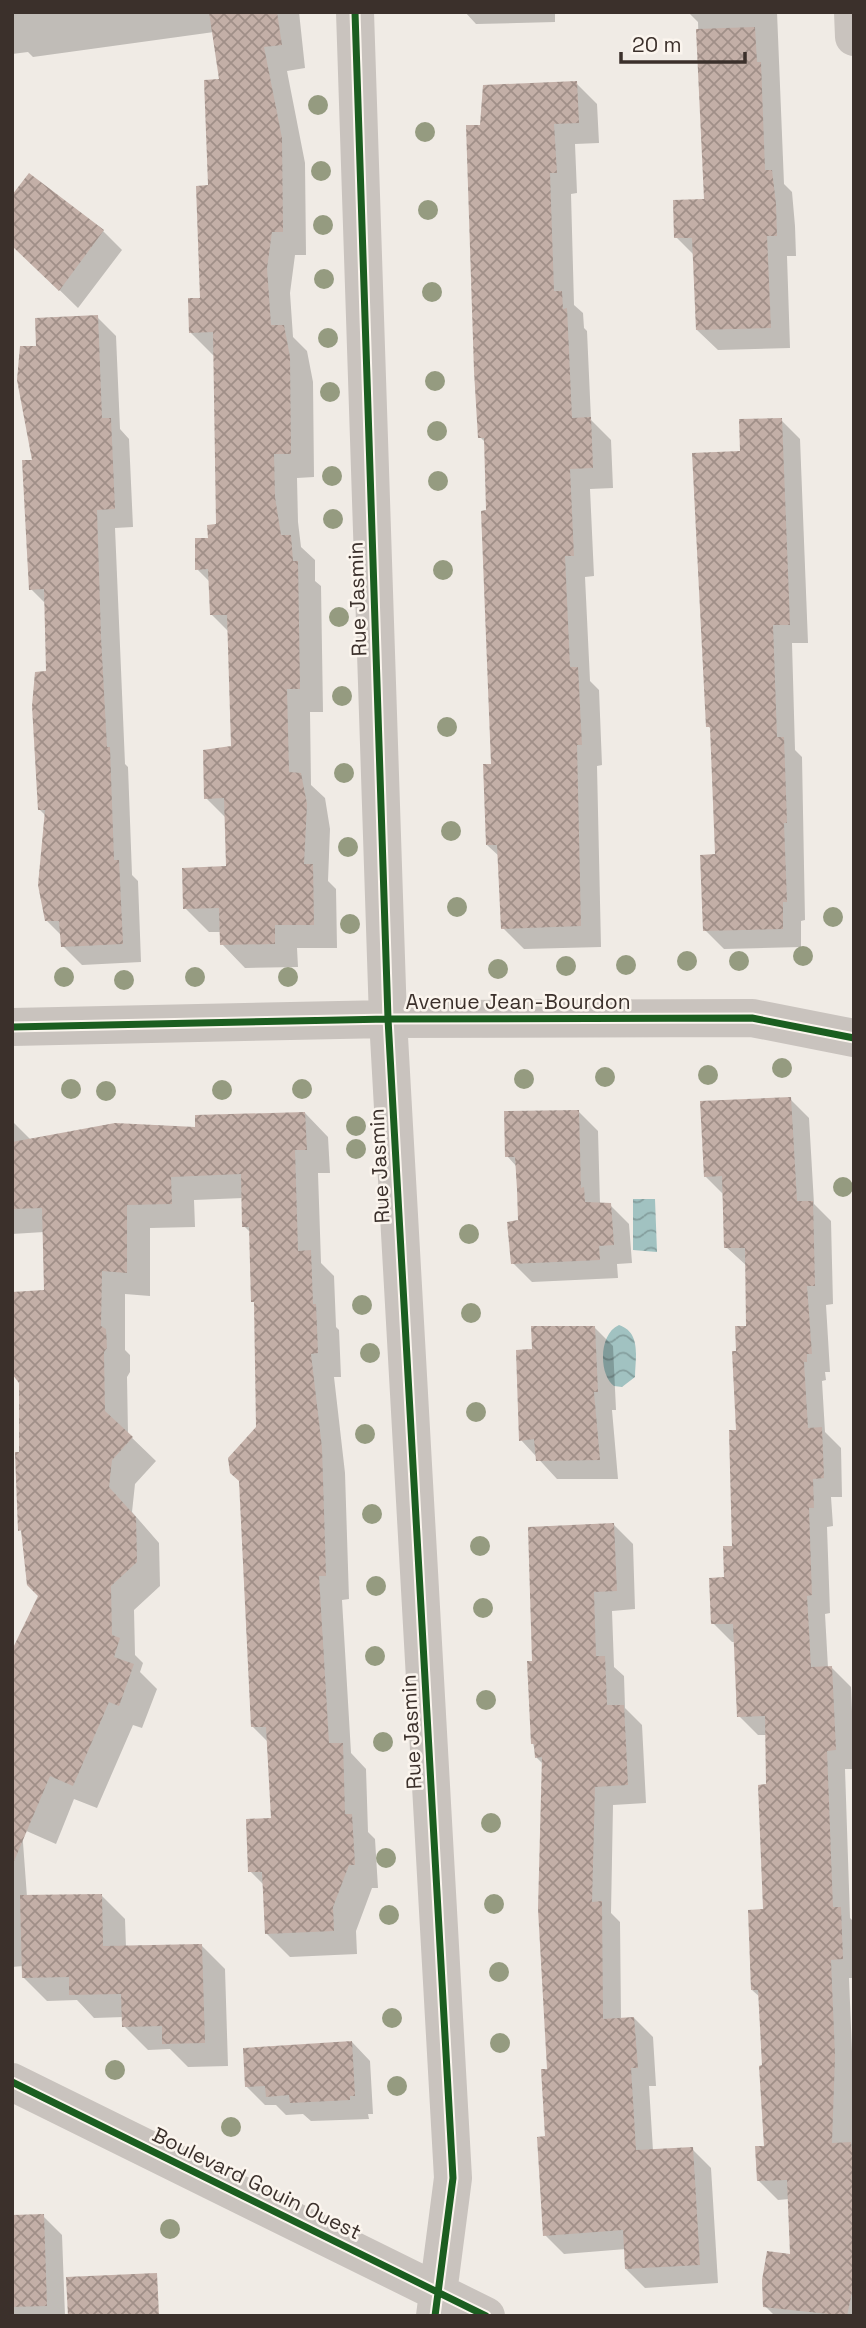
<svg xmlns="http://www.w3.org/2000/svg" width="866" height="2328" font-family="'Space Grotesk',sans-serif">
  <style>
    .water { fill: url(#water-waves) }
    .shadow { fill: #0003 }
    .building { fill: url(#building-cross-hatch) }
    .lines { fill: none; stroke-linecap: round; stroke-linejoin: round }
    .minor { stroke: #c9c3be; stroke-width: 38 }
    .cycleway-casing { stroke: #fbf5ee; stroke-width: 11 }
    .cycleway { stroke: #1b5e20; stroke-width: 7 }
    .tree { fill: #959b80 }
    .labels { text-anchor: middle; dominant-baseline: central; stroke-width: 5; stroke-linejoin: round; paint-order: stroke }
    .street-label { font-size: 21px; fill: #3b302b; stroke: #fbf5ee }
  </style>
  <defs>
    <pattern id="water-waves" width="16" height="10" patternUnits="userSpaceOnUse" patternTransform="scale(1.75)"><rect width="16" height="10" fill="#a1c2c1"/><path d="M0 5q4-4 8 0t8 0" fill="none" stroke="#849e9d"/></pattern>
    <pattern id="building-cross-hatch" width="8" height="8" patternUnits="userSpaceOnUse" patternTransform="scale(1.75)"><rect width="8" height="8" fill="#c3afa7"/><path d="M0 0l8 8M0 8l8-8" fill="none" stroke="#a08f88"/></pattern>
  </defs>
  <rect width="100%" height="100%" fill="#f0ebe5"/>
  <path class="water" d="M 633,1199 L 655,1199 L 657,1252 L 633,1250 Z
    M 619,1325 C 642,1333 635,1358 635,1377 L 622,1387 L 614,1386 C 599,1375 598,1334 619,1325 Z"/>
  <path class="shadow" d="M 12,12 L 299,12 L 305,68 L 287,71 L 305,163 L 306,255 L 295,255 L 290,293 L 293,337 L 307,351 L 313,382 L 314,477 L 297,478 L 298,522 L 301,547 L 315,560 L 315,581 L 321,586 L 323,712 L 310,712 L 311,785 L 325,798 L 330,829 L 328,881 L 336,889 L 337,948 L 297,948 L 298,967 L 245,968 L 222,944 L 221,932 L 209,932 L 185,908 L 227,868 L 226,818 L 206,798 L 233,748 L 230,633 L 211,614 L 210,582 L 197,569 L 218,526 L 215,357 L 190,332 L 202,299 L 221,81 L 214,32 L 33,57 L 28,52 L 12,54 Z
    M 465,12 L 555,12 L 555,22 L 476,24 Z
    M 688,12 L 777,12 L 784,184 L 792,192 L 795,226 L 796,256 L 787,256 L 790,348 L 718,350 L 697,330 L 694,255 L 676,237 L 705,201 L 698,22 Z
    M 576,83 L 597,104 L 599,143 L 575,144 L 577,193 L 571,194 L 574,305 L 583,313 L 584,328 L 587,331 L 591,420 L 611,440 L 613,488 L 590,489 L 594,576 L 585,577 L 590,681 L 599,690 L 602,765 L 597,766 L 601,947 L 524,949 L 503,928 L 500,857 L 487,845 L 493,765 L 486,443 L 480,437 L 481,127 Z
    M 53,194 L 103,231 L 122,250 L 78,308 L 35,266 Z
    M 97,317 L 116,336 L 120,429 L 129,439 L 133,527 L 115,528 L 125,764 L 128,767 L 132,875 L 138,881 L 141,962 L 82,965 L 63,946 L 62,936 L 46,920 L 46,816 L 39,809 L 47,672 L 46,604 L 31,589 L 37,348 Z
    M 781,420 L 800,439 L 808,643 L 792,643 L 795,750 L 802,757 L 805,920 L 801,921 L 801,947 L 724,949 L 705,930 L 717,856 L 712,730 L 708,726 L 742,453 Z
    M 790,1099 L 809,1118 L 814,1204 L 831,1221 L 833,1304 L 826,1305 L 830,1372 L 825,1372 L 826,1380 L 822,1381 L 825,1432 L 841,1448 L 842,1497 L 831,1497 L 833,1526 L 827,1527 L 830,1613 L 825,1614 L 828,1668 L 832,1668 L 851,1687 L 854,1760 L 854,1769 L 845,1769 L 850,1918 L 854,1922 L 854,1978 L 849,1978 L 853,2076 L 854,2316 L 775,2316 L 765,2306 L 792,2256 L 789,2199 L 778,2200 L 759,2181 L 766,2147 L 764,2067 L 761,1998 L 752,1990 L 765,1911 L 767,1735 L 758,1735 L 739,1716 L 736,1642 L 732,1642 L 713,1623 L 733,1548 L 738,1352 L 748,1327 L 747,1266 L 726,1247 L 724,1195 L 705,1176 Z
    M 579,1112 L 598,1131 L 600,1205 L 610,1205 L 629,1224 L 632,1263 L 617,1264 L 618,1278 L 532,1282 L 513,1263 L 520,1222 L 517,1167 L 507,1156 Z
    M 305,1113 L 328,1137 L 330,1173 L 318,1173 L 321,1263 L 334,1276 L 336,1327 L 339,1330 L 341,1377 L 334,1377 L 345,1473 L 349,1599 L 342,1600 L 351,1753 L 366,1769 L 368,1832 L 375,1839 L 378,1888 L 372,1888 L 356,1931 L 357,1954 L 290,1957 L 267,1934 L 264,1885 L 250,1871 L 273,1820 L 269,1743 L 253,1727 L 258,1428 L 256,1304 L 251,1233 L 244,1226 L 243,1198 L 194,1200 L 195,1227 L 150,1228 L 150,1296 L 125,1294 L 125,1350 L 130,1355 L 130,1372 L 127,1377 L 128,1434 L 156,1461 L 135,1484 L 132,1512 L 159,1543 L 160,1586 L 134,1610 L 135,1655 L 143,1663 L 140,1672 L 157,1689 L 142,1728 L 133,1725 L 97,1808 L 74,1799 L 56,1844 L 22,1829 L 27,1897 L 102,1896 L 125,1919 L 126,1948 L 201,1945 L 225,1969 L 228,2066 L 188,2067 L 170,2049 L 148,2050 L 124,2026 L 124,2017 L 94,2018 L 77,2000 L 47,2001 L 23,1977 L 23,1966 L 12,1967 L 12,1658 L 40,1596 L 24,1534 L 20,1530 L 21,1453 L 45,1292 L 44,1232 L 12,1234 L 12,1121 L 32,1141 L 197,1129 Z
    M 594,1327 L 613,1346 L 616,1410 L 612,1410 L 618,1479 L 557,1479 L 521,1440 L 534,1351 Z
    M 614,1525 L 633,1544 L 635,1609 L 612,1611 L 614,1667 L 624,1676 L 625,1708 L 642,1725 L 646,1803 L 613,1805 L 611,1913 L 620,1922 L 621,2019 L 634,2018 L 653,2037 L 656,2086 L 649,2086 L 653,2151 L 692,2149 L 711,2168 L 718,2283 L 645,2288 L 626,2269 L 626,2249 L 564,2254 L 545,2235 L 549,2070 L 543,1764 L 536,1757 L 533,1743 L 534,1662 Z
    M 352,2042 L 370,2061 L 373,2114 L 368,2114 L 369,2119 L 311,2121 L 303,2114 L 286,2115 L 276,2105 L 265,2105 L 246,2086 Z
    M 43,2216 L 62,2235 L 65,2316 L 12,2316 L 12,2217 Z"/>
  <path class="building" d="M 209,12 L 277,12 L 282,45 L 264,47 L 282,138 L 283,232 L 272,232 L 267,268 L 271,325 L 284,325 L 290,357 L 291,454 L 274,454 L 275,497 L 281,535 L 291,535 L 293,561 L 298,561 L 300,689 L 287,689 L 289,772 L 301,773 L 307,804 L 304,864 L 313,864 L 314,925 L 275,925 L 275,944 L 220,945 L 219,908 L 183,909 L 182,868 L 226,866 L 224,798 L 204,799 L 203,750 L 231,746 L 227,615 L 210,615 L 208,569 L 195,570 L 195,538 L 208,538 L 207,525 L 216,524 L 213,332 L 189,333 L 188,298 L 200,298 L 196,186 L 208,185 L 204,80 L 219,79 Z
    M 755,27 L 757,62 L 761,62 L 765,170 L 772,170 L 776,204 L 777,236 L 767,236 L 771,328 L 696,330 L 692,238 L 674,238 L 673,200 L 704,199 L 696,29 Z
    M 577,81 L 579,123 L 554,124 L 557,173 L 550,173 L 554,291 L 562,291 L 563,309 L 567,308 L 572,418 L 591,417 L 593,468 L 570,469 L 574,556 L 565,556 L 570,667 L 578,667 L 582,745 L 577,745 L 581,926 L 501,929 L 497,845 L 486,845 L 483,764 L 491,764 L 481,511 L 486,510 L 484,438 L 478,438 L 474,371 L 466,125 L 480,125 L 483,85 Z
    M 29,173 L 104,230 L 59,291 L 12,246 L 12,195 Z
    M 98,315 L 102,418 L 111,418 L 115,509 L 97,510 L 101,637 L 107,747 L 110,747 L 114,860 L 119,860 L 123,944 L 61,947 L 59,921 L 45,921 L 38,885 L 45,810 L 38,810 L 32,706 L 35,672 L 46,671 L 44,589 L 29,590 L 22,460 L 32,460 L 17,380 L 20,346 L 36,346 L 35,318 Z
    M 782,418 L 790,625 L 773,625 L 777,737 L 784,737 L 787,823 L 784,823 L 787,902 L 783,902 L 783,929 L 703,931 L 700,855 L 715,854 L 710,727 L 706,727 L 692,453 L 740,451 L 739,419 Z
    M 791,1097 L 797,1201 L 813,1201 L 815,1286 L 807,1286 L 812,1354 L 807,1354 L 807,1362 L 804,1362 L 808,1428 L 822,1427 L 824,1478 L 813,1479 L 814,1508 L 809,1508 L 812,1595 L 807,1596 L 811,1667 L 832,1666 L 836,1750 L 827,1751 L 833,1907 L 841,1907 L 843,1959 L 831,1960 L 835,2056 L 832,2143 L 851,2142 L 854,2167 L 854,2282 L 847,2316 L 763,2307 L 762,2280 L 767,2251 L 790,2254 L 787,2180 L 757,2181 L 755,2146 L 764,2146 L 759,2066 L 762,2065 L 758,1990 L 751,1990 L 748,1910 L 763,1909 L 758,1785 L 766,1784 L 765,1716 L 737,1717 L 733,1624 L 711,1624 L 709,1578 L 724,1577 L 723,1546 L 732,1546 L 729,1430 L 736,1430 L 732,1351 L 736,1351 L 735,1326 L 746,1326 L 745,1248 L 724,1248 L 722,1176 L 704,1177 L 700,1101 Z
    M 579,1110 L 581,1188 L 584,1187 L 585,1202 L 611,1203 L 614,1245 L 599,1246 L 600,1260 L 511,1264 L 507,1222 L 518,1220 L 517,1189 L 515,1157 L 505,1157 L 504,1111 Z
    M 305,1112 L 307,1150 L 295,1150 L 298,1251 L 311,1250 L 313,1304 L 316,1304 L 318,1353 L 311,1354 L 322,1448 L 326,1576 L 319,1576 L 329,1743 L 343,1743 L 345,1814 L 352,1814 L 355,1865 L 349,1865 L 333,1907 L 334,1931 L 265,1934 L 262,1872 L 248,1872 L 246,1819 L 271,1818 L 266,1727 L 251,1727 L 239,1481 L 230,1473 L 228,1458 L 256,1427 L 254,1302 L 251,1302 L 249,1227 L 242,1227 L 241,1174 L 171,1177 L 172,1204 L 127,1205 L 127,1273 L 102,1271 L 101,1326 L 106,1329 L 107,1348 L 104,1352 L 105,1411 L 133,1437 L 112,1460 L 109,1487 L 136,1517 L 137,1562 L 111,1586 L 112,1635 L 120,1638 L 114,1657 L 134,1664 L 119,1706 L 109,1702 L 73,1786 L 50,1776 L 12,1866 L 12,1650 L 38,1596 L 27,1585 L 21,1530 L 18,1531 L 15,1452 L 19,1452 L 19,1383 L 12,1374 L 12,1292 L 44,1290 L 42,1208 L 12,1209 L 12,1142 L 115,1123 L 195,1127 L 195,1115 Z
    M 531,1326 L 595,1326 L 598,1392 L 594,1392 L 600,1460 L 536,1461 L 534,1439 L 519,1441 L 516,1350 L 532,1349 Z
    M 614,1523 L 617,1591 L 594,1592 L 596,1656 L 605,1656 L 607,1705 L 624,1705 L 628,1785 L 595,1787 L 592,1902 L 602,1901 L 603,2019 L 634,2017 L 638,2068 L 631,2068 L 636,2150 L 693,2147 L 700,2265 L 625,2269 L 623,2230 L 543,2236 L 537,2137 L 545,2136 L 541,2069 L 547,2069 L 538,1909 L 542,1757 L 535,1758 L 534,1744 L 531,1744 L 527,1661 L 532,1661 L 528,1527 Z
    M 102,1894 L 103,1946 L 202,1944 L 205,2043 L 162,2044 L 162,2026 L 122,2027 L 121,1994 L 69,1995 L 69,1977 L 22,1978 L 20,1895 Z
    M 352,2041 L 355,2096 L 350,2096 L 350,2100 L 290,2103 L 289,2095 L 266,2097 L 265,2086 L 245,2087 L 243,2048 Z
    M 44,2214 L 47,2306 L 12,2307 L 12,2215 Z
    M 157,2273 L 159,2316 L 68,2316 L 66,2277 Z"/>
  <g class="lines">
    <path class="minor" d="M 355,12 L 388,1019 L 453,2178 L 435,2316
      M 853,12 L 854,37
      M 12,1027 L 388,1019 L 752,1018 L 854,1038
      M 12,2082 L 486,2316"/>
    <g class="cycleway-casing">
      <path id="cycleway" d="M 355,12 L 388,1019 L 453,2178 L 435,2316
        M 12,1027 L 388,1019 L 752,1018 L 854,1038
        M 12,2082 L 486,2316"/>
    </g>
    <use href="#cycleway" class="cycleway"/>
  </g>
  <g class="tree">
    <circle cx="318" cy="105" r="10"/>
    <circle cx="425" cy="132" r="10"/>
    <circle cx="321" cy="171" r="10"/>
    <circle cx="428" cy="210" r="10"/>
    <circle cx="323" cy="225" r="10"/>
    <circle cx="324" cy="279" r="10"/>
    <circle cx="432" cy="292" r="10"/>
    <circle cx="328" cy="338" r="10"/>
    <circle cx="435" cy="381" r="10"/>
    <circle cx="330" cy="392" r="10"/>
    <circle cx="437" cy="431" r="10"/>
    <circle cx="332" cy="476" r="10"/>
    <circle cx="438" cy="481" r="10"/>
    <circle cx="333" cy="519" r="10"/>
    <circle cx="443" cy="570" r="10"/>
    <circle cx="339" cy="617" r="10"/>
    <circle cx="342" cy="696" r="10"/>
    <circle cx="447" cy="727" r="10"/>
    <circle cx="344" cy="773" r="10"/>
    <circle cx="451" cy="831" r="10"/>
    <circle cx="348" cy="847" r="10"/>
    <circle cx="457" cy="907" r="10"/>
    <circle cx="833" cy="917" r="10"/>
    <circle cx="350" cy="924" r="10"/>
    <circle cx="803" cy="956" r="10"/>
    <circle cx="687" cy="961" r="10"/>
    <circle cx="739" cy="961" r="10"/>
    <circle cx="626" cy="965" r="10"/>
    <circle cx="566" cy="966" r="10"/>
    <circle cx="498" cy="969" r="10"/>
    <circle cx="64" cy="977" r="10"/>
    <circle cx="195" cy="977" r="10"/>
    <circle cx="288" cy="977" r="10"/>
    <circle cx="124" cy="980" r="10"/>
    <circle cx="782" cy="1068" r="10"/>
    <circle cx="708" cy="1075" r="10"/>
    <circle cx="605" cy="1077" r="10"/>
    <circle cx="524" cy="1079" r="10"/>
    <circle cx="71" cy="1089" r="10"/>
    <circle cx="302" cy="1089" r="10"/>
    <circle cx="222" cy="1090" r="10"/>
    <circle cx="106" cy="1091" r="10"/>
    <circle cx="356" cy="1126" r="10"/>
    <circle cx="356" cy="1149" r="10"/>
    <circle cx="843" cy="1187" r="10"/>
    <circle cx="469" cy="1234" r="10"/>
    <circle cx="362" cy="1305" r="10"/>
    <circle cx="471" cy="1313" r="10"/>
    <circle cx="370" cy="1353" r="10"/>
    <circle cx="476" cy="1412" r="10"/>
    <circle cx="365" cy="1434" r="10"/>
    <circle cx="372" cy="1514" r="10"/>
    <circle cx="480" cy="1546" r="10"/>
    <circle cx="376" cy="1586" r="10"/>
    <circle cx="483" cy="1608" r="10"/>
    <circle cx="375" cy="1656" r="10"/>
    <circle cx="486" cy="1700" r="10"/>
    <circle cx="383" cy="1742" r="10"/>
    <circle cx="491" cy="1823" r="10"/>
    <circle cx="386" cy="1858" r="10"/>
    <circle cx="494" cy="1904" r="10"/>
    <circle cx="389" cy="1915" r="10"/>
    <circle cx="499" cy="1972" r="10"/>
    <circle cx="392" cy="2018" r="10"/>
    <circle cx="500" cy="2043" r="10"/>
    <circle cx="115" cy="2070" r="10"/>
    <circle cx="397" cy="2086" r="10"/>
    <circle cx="231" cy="2127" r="10"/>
    <circle cx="170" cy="2229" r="10"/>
  </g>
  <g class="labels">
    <g class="street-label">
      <text transform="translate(357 599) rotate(-92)">Rue Jasmin</text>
      <text x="518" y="1001">Avenue Jean-Bourdon</text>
      <text transform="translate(379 1166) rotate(-93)">Rue Jasmin</text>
      <text transform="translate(411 1732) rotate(-93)">Rue Jasmin</text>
      <text transform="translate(257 2183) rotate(26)">Boulevard Gouin Ouest</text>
    </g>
  </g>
  <rect width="866" height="2328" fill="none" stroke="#3b302b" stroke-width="28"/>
  <path d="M621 52v10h124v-10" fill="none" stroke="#3b302b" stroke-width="3.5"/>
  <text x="632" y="52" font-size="21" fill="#3b302b" stroke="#fbf5ee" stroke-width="5" paint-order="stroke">20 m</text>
</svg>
